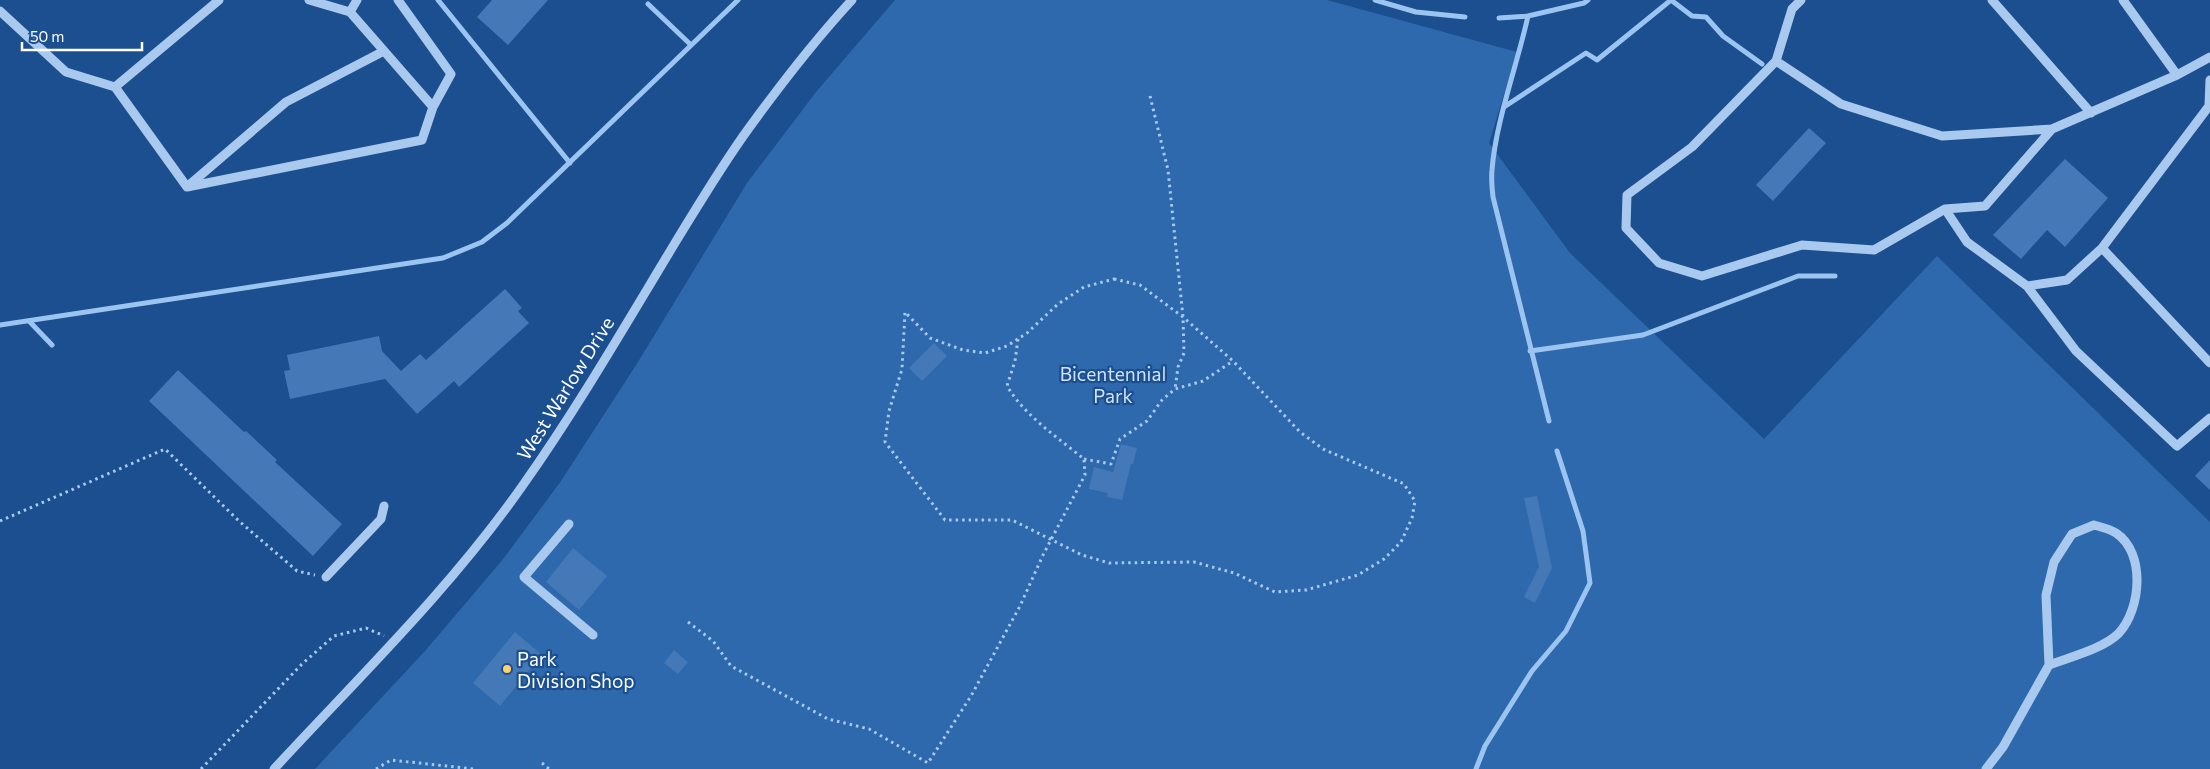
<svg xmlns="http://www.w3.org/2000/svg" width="2210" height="769" font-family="Commissioner,sans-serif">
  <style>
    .green { fill: #2e69ad }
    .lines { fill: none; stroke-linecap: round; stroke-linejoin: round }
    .stream { stroke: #9cc4f0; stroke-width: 5 }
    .building { fill: #4478b7 }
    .path { stroke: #a9c9ee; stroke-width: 3; stroke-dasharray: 2.5 4; stroke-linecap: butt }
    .minor { stroke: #a9c9ee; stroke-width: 9 }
    .poi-dot { fill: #ffd166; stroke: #1b4f8f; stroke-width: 2 }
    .labels { text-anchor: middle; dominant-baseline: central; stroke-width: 4.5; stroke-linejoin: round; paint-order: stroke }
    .park-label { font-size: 19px; fill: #cfe3fa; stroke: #1b4f8f }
    .street-label { font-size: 19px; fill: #fff; stroke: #1b4f8f }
    .poi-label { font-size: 19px; fill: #fff; stroke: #1b4f8f; text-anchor: start }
  </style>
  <rect width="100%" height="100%" fill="#1b4f8f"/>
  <path class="green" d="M 895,0 L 1327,0 L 1517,52 L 1489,143 L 1570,253 L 1764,439 L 1937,256 L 2210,522 L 2210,769 L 315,769 L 425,651 L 504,558 L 561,481 L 638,362 L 747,183 L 816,92 Z"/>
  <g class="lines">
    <path class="stream" d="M 438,0 L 570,163
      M 1375,0 L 1416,12 L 1465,17
      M 648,4 L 691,45
      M 1528,16 C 1517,66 1496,120 1492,170 C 1491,179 1492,188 1493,197 L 1549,421
      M 1499,18 L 1528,16 L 1584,3 L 1588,0
      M 1504,107 L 1586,53 L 1597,60 L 1671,0 L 1692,16 L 1706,17 L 1723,36 L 1762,64
      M 29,321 L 52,345
      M 0,325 L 443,258 L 482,242 L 507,223 L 738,0
      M 1530,351 L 1643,335 L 1798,276 L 1835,276
      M 1476,769 L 1485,746 L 1532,671 L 1566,631 L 1590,583 L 1583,531 L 1557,451"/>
  </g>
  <path class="building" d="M 492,0 L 548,0 L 508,45 L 477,17 Z
    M 1809,128 L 1826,143 L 1773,201 L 1756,185 Z
    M 2065,159 L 2108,198 L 2065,247 L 2047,230 L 2021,259 L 1993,235 Z
    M 505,289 L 522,308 L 518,311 L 529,323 L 459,387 L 454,381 L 417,414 L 385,379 L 290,399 L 284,371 L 290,370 L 287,355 L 379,336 L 382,351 L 401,371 L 420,354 L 426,360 Z
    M 934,343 L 947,356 L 922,381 L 909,368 Z
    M 178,370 L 244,432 L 246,431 L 277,460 L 275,462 L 342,524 L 313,556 L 149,401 Z
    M 1121,444 L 1137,448 L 1133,464 L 1131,464 L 1122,500 L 1107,497 L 1108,493 L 1089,489 L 1094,467 L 1113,472 Z
    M 2210,460 L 2210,490 L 2195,476 Z
    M 1537,496 L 1552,568 L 1535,603 L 1524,597 L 1539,567 L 1524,498 Z
    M 573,548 L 607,576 L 579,610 L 546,582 Z
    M 515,632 L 542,655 L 500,706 L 473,683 Z
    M 674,650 L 688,662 L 678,674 L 664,663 Z"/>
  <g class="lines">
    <path class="path" d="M 1150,96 L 1168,170 L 1183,317 L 1184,353 L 1178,367 L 1175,389
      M 1114,279 L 1140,285 L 1183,317 L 1233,361 L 1300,432 L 1323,449 L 1404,484 L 1415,501 L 1412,518 L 1401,542 L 1384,559 L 1358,575 L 1306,590 L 1275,592 L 1234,573 L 1194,562 L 1109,563 L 1082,555 L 1012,520 L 945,520 L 885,442 L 889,411 L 902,369 L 905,312 L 930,338 L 963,350 L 985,353 L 1007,346 L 1027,333 L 1058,304 L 1084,287 Z
      M 1084,459 L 1111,464 L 1120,439 L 1147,421 L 1162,400 L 1175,389 L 1203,381 L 1233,361
      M 0,521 L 165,449 L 239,521 L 297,571 L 315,575
      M 688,622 L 713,641 L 731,666 L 828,719 L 869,729 L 928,763 L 971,696 L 1020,606 L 1043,555 L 1085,475 L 1084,459 C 1057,437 1025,416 1007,386 L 1015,361 L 1018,339
      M 542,763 L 549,769
      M 201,769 L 302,664 L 334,636 L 366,628 L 384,636
      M 376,769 L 391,760 L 474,769"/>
    <path class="minor" d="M 309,0 L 350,12 L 433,107
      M 1801,0 L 1792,9 L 1776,61 L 1692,147 L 1627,195 L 1626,228 L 1659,263 L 1702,276 L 1802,245 L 1874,250 L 1945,209 L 1985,206 L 2052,129 L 2177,75 L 2210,57
      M 1992,0 L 2091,113
      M 2123,0 L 2177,75
      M 0,11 L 66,72 L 115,87 L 219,0
      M 350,12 L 357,0
      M 1776,61 L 1841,104 L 1942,136 L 2052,129
      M 115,87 L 187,187 L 422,140 L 433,107 L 451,74 L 398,0
      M 188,186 L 286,102 L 384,51
      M 1945,209 L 1967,242 L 2027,286 L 2067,280 L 2102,248 L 2209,106 L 2210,80
      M 2102,248 L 2210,363
      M 2027,286 L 2076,351 L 2177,446 L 2210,418
      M 569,524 L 524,577 L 593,635
      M 326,577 L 381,519 L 384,506
      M 274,769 C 359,677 451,588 523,485 C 578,407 626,324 675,243 C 699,204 722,165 749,128 C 781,84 815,40 852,0
      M 1986,769 L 2003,747 L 2049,665 L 2046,595 L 2054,562 L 2072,534 L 2094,525 C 2101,527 2110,529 2116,533 C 2146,553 2141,609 2119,633 C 2103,649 2070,657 2049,665"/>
  </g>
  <circle class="poi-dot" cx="507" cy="669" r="5"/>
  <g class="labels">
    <g class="park-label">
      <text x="1113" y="373">Bicentennial<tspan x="1113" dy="22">Park</tspan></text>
    </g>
    <g class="street-label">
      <text transform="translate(565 388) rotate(-58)">West Warlow Drive</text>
    </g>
    <g class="poi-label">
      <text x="517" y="658">Park<tspan x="517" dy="22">Division Shop</tspan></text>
    </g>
  </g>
  <path d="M22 42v8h120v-8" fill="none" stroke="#ffffff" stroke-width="2.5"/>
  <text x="30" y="42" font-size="15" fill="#ffffff" stroke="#1b4f8f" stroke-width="4" paint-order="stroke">50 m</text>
</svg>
